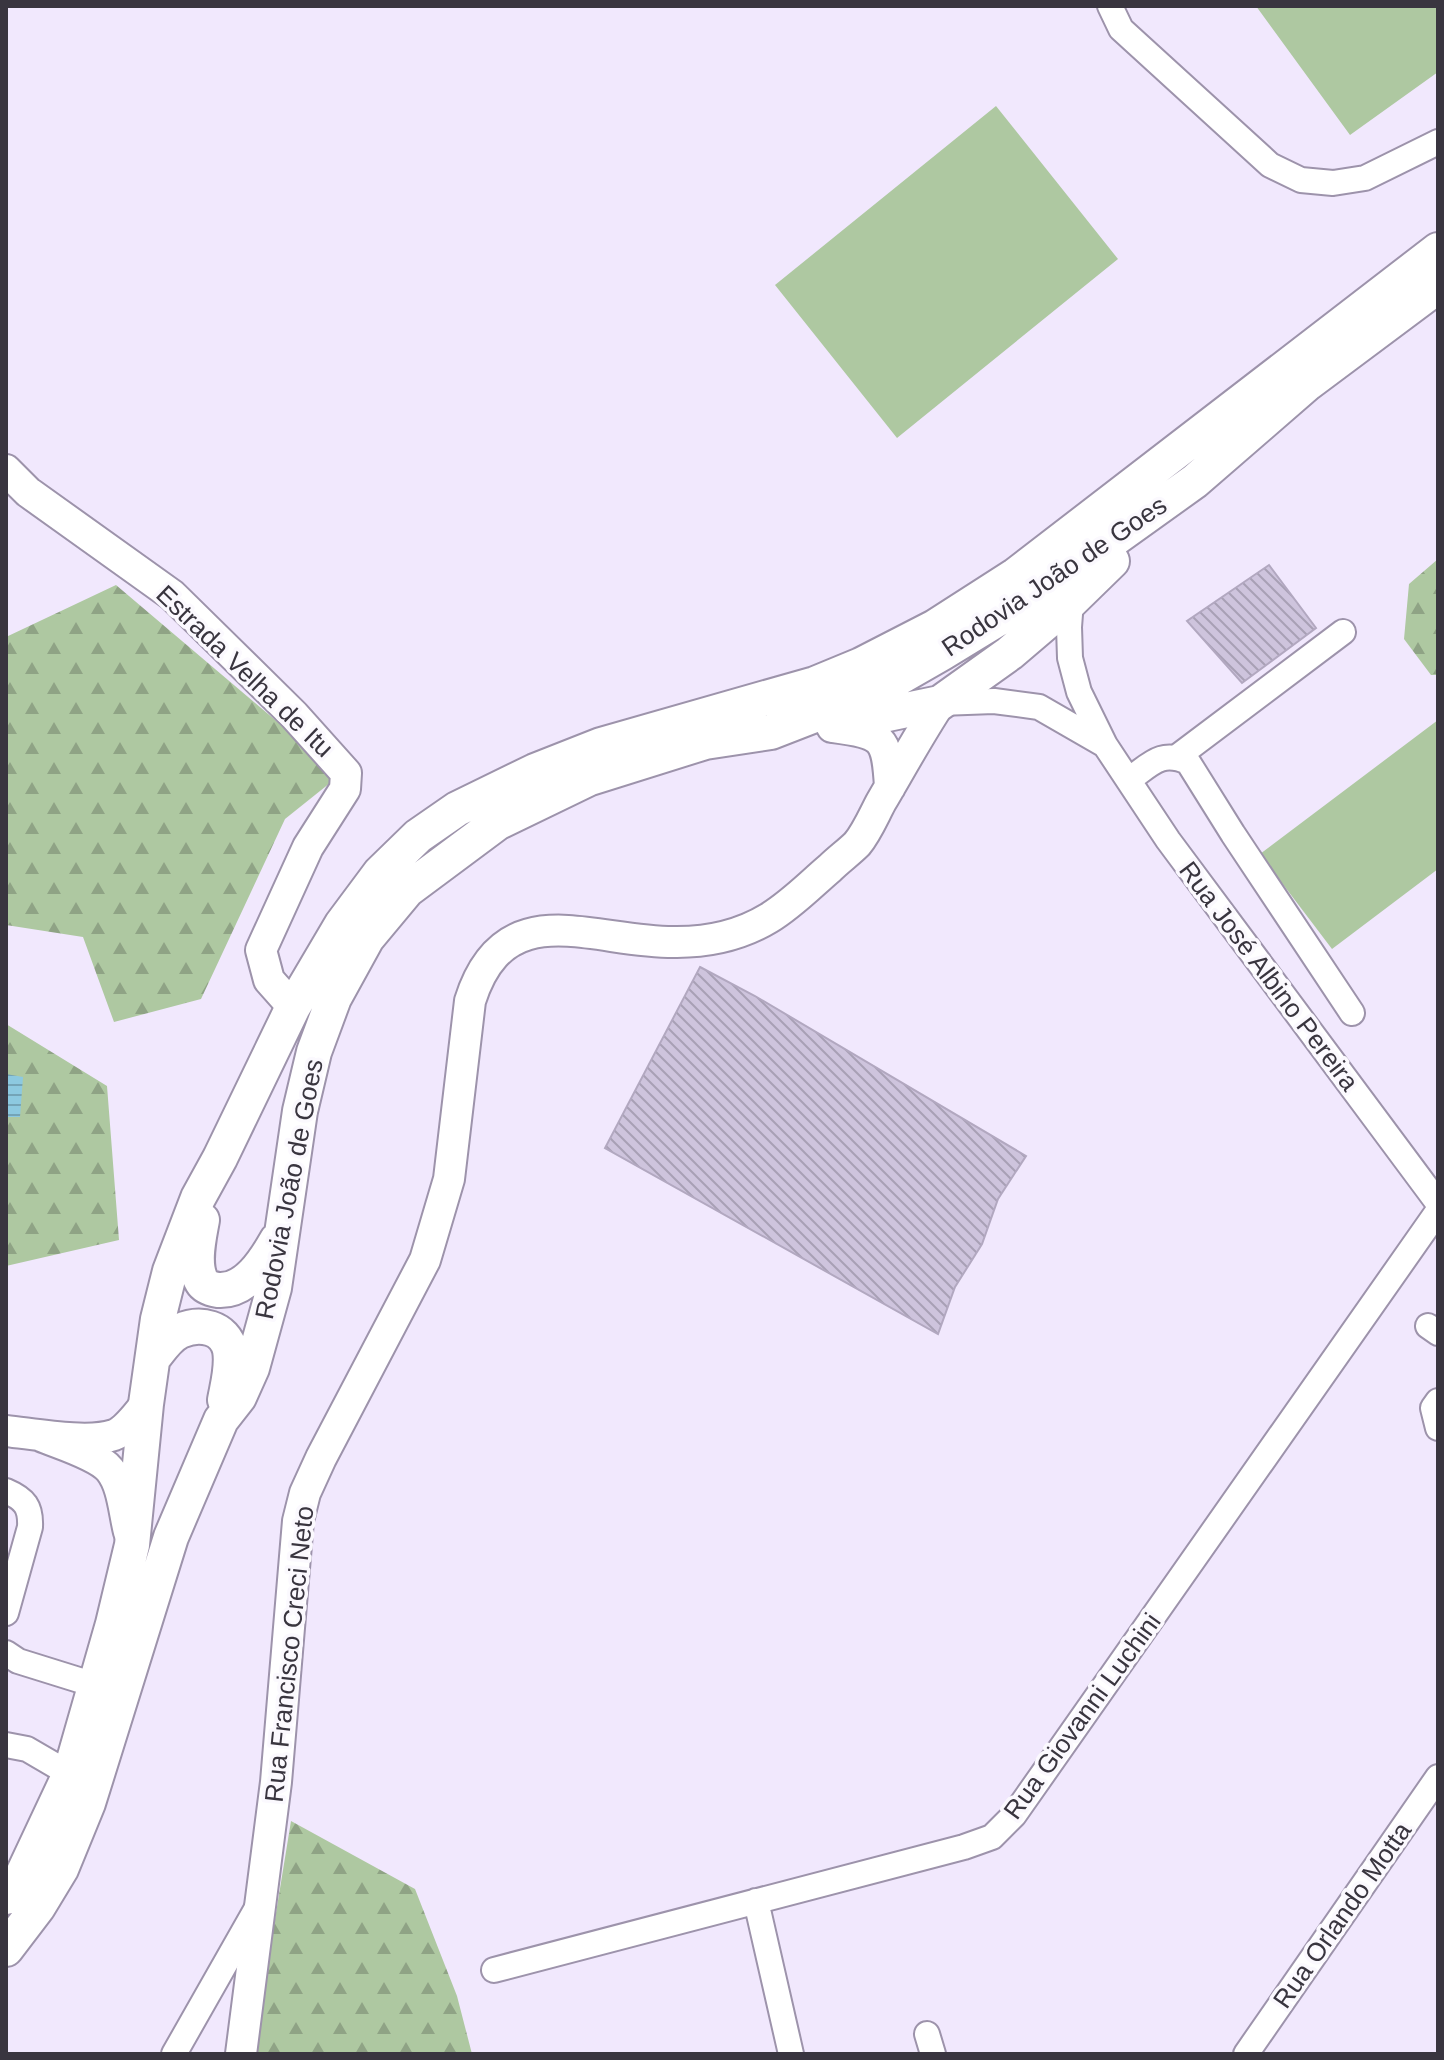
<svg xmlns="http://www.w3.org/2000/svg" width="1444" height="2060" font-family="Arial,sans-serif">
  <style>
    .green { fill: #aec8a1 }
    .forest { fill: url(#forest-firs) }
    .water { fill: url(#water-rules) }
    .building { fill: url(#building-back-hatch); stroke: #b2a8c0; stroke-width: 2 }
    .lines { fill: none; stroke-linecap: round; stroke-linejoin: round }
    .minor-casing { stroke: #9d93ab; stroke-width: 28 }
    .major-casing { stroke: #9d93ab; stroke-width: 34 }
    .highway-casing { stroke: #9d93ab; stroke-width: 38 }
    .minor { stroke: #fff; stroke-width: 24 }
    .major { stroke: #fff; stroke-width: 30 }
    .highway { stroke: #fff; stroke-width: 34 }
    .labels { text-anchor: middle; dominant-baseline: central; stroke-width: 7; stroke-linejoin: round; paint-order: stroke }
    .street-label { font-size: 26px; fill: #39353f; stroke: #fbf9fe }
  </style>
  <defs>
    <pattern id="forest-firs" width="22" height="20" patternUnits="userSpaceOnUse" patternTransform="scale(2)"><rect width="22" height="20" fill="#aec8a1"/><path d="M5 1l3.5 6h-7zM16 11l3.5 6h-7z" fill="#8fa385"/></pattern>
    <pattern id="water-rules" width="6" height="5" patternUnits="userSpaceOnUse" patternTransform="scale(2)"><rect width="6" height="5" fill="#8dc9e0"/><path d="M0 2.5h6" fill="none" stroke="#74a4b7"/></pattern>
    <pattern id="building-back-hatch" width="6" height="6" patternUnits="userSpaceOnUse" patternTransform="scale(2)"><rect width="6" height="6" fill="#cec4dd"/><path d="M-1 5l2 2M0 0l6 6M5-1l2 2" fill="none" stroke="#a8a0b5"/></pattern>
  </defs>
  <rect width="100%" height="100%" fill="#f1e8fd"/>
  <path class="green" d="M 1256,6 L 1438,6 L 1438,72 L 1350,135 Z
    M 996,106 L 1118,259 L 897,438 L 775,285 Z
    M 1438,720 L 1438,869 L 1332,949 L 1260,854 Z"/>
  <path class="forest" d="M 1438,559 L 1438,675 L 1431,675 L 1404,639 L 1409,584 Z
    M 116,585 L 340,775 L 285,819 L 201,999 L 114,1022 L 83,937 L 6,925 L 6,637 Z
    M 6,1024 L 107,1086 L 119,1240 L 6,1266 Z
    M 291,1821 L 415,1889 L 457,1996 L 472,2054 L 253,2054 Z"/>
  <path class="water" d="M 6,1074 L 23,1077 L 20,1117 L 6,1117 Z"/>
  <path class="building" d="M 1269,565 L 1316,628 L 1242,683 L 1187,621 Z
    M 700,967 L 755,996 L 1026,1156 L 998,1199 L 982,1244 L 955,1287 L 938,1334 L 605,1148 Z"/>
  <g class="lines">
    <g class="minor-casing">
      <path id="minor" d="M 1110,6 L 1121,29 L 1270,165 L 1301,180 L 1333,183 L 1365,178 L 1438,142
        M 1071,601 L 1069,627 L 1070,658 L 1079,692 L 1105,745 L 1168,840 L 1438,1203
        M 940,703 L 994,701 L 1039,707 L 1105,745
        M 1177,757 L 1343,632
        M 1130,779 C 1151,764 1161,750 1188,762 L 1233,834 L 1352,1013
        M 1428,1326 L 1438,1333
        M 1438,1401 L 1433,1408 L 1438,1428
        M 6,1491 C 25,1499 31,1507 30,1527 L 6,1613
        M 6,1653 L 18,1661 L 95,1685
        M 6,1745 L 27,1749 L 70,1774
        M 756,1901 L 791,2054
        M 494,1970 L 964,1847 L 992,1837 L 1014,1815 L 1438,1211
        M 927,2034 L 933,2054
        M 174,2054 L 257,1908
        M 1246,2054 L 1438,1777"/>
    </g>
    <g class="major-casing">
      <path id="major" d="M 6,470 L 28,492 L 172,595 L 294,715 L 346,773 L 345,789 L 308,847 L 261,950 L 269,980 L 293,1007
        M 832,727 C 883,734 887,736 890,787
        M 6,1431 C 35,1434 87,1444 114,1435 C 127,1430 137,1414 146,1404
        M 41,1436 C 60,1444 98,1455 110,1470 C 123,1486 124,1513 129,1532
        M 241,2054 L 276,1782 L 298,1521 L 305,1493 L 321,1458 L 425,1260 L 449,1179 L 470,1001 C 505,890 594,944 677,942 C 710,942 741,935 769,918 C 792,904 810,885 830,868 C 838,860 849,852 857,844 C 867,832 874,815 881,802 C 901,768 919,735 940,703"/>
    </g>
    <g class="highway-casing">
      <path id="highway" d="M 835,725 L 940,703 L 1010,653 L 1071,601 L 1112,561
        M 202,1220 C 199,1237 192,1265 202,1282 C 205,1287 212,1289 218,1290 C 246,1292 265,1261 277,1240
        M 154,1357 C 161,1348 169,1336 180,1331 C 200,1322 225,1327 230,1350 C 233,1366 228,1384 225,1400
        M 6,1897 L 23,1874 L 70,1774 L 113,1624 L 132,1545 L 146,1404 L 158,1319 L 170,1271 L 198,1198 L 220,1158 L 293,1007 L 342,924 L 380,873 L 418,836 L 457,809 L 535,771 L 601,745 L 815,684 L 861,665 L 935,627 L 1016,575 L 1438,250
        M 6,1949 L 38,1907 L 61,1869 L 88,1803 L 171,1537 L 221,1420 L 239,1397 L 252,1368 L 274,1288 L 300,1111 L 314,1052 L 334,998 L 367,938 L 407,890 L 497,823 L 590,778 L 705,742 L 771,732 L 874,692 L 942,653 L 1029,600 L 1195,481 L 1308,383 L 1438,286"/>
    </g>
    <use href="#minor" class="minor"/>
    <use href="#major" class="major"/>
    <use href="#highway" class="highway"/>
  </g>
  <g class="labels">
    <g class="street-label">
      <text transform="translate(1054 576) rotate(-34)">Rodovia João de Goes</text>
      <text transform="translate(245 671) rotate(44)">Estrada Velha de Itu</text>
      <text transform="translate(1269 976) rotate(53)">Rua José Albino Pereira</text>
      <text transform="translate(289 1189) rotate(-79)">Rodovia João de Goes</text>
      <text transform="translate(289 1654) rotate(-84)">Rua Francisco Creci Neto</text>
      <text transform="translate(1082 1716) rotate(-54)">Rua Giovanni Luchini</text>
      <text transform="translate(1342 1915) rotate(-55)">Rua Orlando Motta</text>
    </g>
  </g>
  <rect width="1444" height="2060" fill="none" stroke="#39353f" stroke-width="16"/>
</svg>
